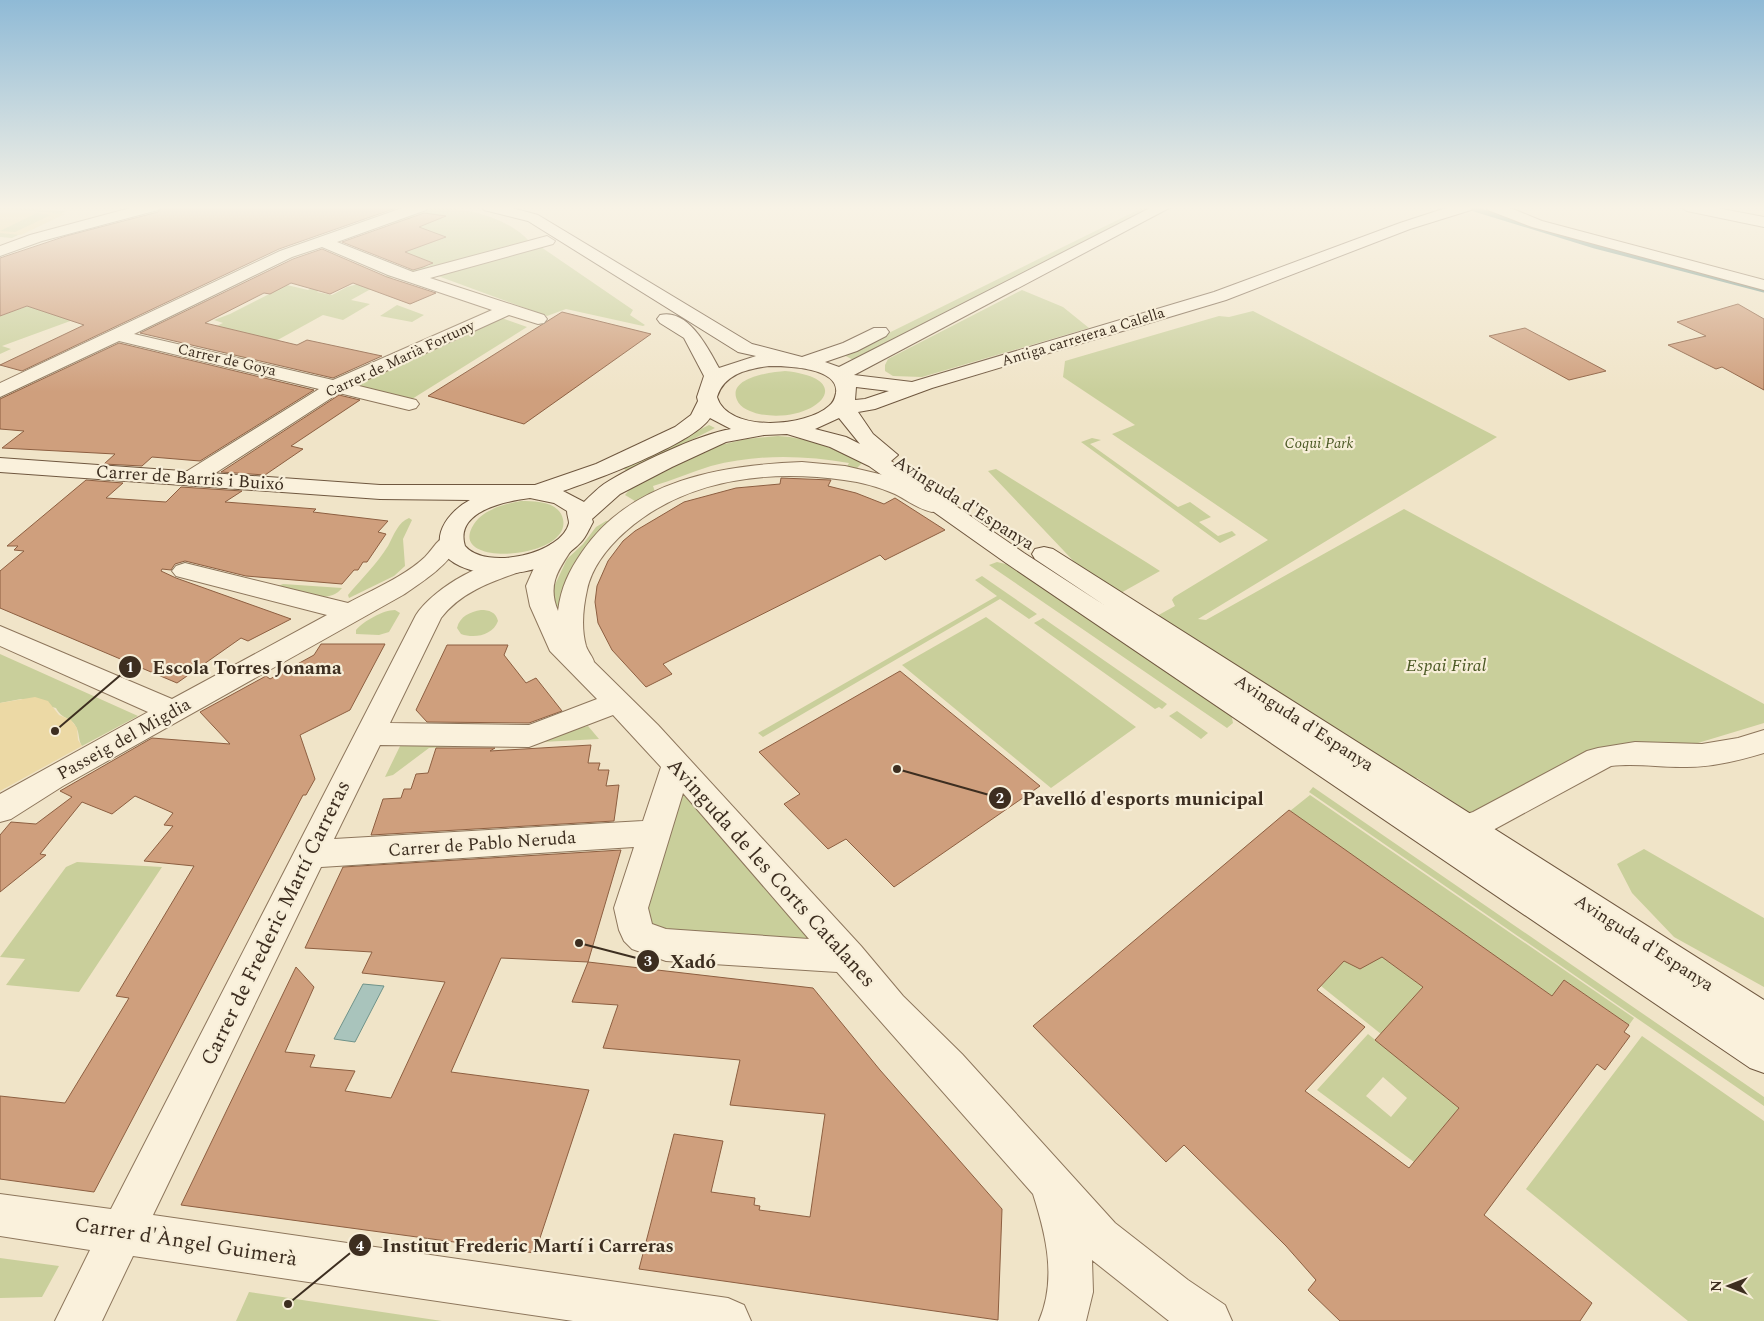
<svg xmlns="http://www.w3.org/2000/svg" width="1764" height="1321" font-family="Spectral,serif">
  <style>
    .green { fill: #c9cf9b; fill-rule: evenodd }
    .sand { fill: #ecd9a5; fill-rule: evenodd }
    .water { fill: #a9c4bc; stroke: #6f938a }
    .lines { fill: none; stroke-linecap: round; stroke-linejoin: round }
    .stream { stroke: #6f938a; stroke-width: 5 }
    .building { fill: #cf9f7d; stroke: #8d5f41; fill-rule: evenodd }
    .street-casing { stroke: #8d765c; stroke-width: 2 }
    .secondary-casing { stroke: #6f573f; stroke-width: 2 }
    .street { fill: #faf1dc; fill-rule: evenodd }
    .secondary { fill: #faf1dc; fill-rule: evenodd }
    .labels { text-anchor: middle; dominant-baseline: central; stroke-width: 4.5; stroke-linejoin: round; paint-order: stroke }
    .far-street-label { font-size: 15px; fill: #3d2e20; stroke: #f7eed8 }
    .far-park-label { font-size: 15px; font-style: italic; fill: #4d5a26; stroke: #f7eed8 }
    .street-label { font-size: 18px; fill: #3d2e20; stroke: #f7eed8 }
    .park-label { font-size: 18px; font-style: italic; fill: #4d5a26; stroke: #f7eed8 }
    .near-street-label { font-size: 21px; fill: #3d2e20; stroke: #f7eed8 }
    .leader { fill: none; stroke: #3d2e20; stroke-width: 2 }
    .callout-dot { fill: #3d2e20; stroke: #f7eed8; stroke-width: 2 }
    .mark-label { font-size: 15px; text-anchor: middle; font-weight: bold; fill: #fff }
    .callout-label { font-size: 19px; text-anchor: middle; font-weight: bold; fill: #3d2e20; stroke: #f7eed8; stroke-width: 4.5; stroke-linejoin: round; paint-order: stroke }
  </style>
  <rect width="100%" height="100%" fill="#f0e4c8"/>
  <path class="green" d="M 0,207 L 66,211 L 12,238 L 0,237 Z
    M 430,207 C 463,208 505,215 529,241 L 416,273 L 403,270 L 429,266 L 432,263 L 396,249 L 412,232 L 387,223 Z
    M 1144,207 L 1156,207 L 853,360 L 844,355 Z
    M 541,247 L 633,310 L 630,315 L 645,325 L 643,326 L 566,309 L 547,316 L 438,276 Z
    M 392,274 L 396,275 L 351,300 L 370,304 L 343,320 L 323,315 L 245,358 L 224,353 L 250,339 L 210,329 L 223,323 L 214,320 L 230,314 L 287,285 L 308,290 L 321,283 L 328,285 L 317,292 L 332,295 L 347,287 Z
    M 1022,290 L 1063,307 L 1089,328 L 922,377 L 893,376 L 885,371 L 885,365 L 888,359 Z
    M 397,305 L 424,315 L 412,322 L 380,316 Z
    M 28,306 L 73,320 L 2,346 L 11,349 L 0,354 L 0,316 Z
    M 1253,311 L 1497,437 L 1198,619 L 1206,620 L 1404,509 L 1764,704 L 1764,723 L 1688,746 L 1639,745 L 1479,819 L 1417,778 L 1412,782 L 1155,617 L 1175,606 L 1172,600 L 1174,597 L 1268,540 L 1112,434 L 1135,425 L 1063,377 L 1065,361 L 1219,316 L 1229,317 Z
    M 499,317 L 527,327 L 412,399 L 353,385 Z
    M 785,371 C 862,379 814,425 759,414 C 751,412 740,408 737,400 C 727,377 772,372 785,371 Z
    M 709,425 L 715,428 L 628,472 L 623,468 Z
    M 778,436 C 810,438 834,448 862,463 L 855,470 L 846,468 L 849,463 C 803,455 757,454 711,466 C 692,472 673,480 653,486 L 655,492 L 650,497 L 635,501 L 625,495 L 631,488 L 716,446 L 746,439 Z
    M 1092,438 L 1101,440 L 1090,444 L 1178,507 L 1190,502 L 1211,517 L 1199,522 L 1218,536 L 1232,531 L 1236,535 L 1220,543 L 1081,442 Z
    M 996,469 L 1146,562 L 1160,571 L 1119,594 L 1083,571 L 988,471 Z
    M 521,501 C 534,501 556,501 562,516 C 579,559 443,570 474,524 C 484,509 505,504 521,501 Z
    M 409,518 L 412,520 L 403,539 L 405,566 L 394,576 L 349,598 L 348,595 C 361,579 377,564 388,546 C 394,535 398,522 409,518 Z
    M 615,520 C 579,551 569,563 560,610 L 556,609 L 553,589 L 567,559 L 583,544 L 596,527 L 606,521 Z
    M 997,562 L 1010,565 L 1231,713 L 1233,723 L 1227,728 L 989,565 Z
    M 982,576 L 1037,614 L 1029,619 L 1000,599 L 763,737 L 758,733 L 997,596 L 975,580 Z
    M 283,584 L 342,588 C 328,606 297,592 278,586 Z
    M 395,610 L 400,613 L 389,632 L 379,635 L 356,634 L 356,630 C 364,621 383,610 395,610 Z
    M 481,610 C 489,610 496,612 498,621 C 493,635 475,639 461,634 L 457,628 C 460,616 470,612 481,610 Z
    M 986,617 L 1136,727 L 1051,788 L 902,665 Z
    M 1043,618 L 1167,704 L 1162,709 L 1159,707 L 1155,709 L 1034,623 Z
    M 0,654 L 138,716 L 82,746 C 78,740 80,734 76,727 C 72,717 62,720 56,708 L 21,699 L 0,703 Z
    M 1177,711 L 1208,733 L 1201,739 L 1169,716 Z
    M 588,726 L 599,739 L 429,748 L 393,775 L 385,777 L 402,742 L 534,739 Z
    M 678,783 L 826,949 L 657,934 L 640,908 Z
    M 1313,787 L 1764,1097 L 1764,1106 L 1309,792 Z
    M 1310,795 L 1634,1018 L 1629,1025 L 1564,980 L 1552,996 L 1290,811 Z
    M 1644,849 L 1764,918 L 1764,987 L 1674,937 L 1632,893 L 1617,864 Z
    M 77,862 L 162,867 L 79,992 L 6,985 L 25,959 L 0,957 L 66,867 Z
    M 1363,943 L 1423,987 L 1381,1034 L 1321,986 L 1345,960 L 1360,968 L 1370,964 L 1371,959 Z
    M 1368,1034 L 1459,1108 L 1414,1162 L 1317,1090 ZM 1383,1077 L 1407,1098 L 1391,1117 L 1366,1096 Z
    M 1642,1036 L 1764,1121 L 1764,1321 L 1688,1321 L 1526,1189 Z
    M 0,1258 L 59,1266 L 42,1297 L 0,1298 Z
    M 249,1292 L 442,1321 L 236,1321 Z"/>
  <path class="sand" d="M 3,208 L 65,214 L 21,235 L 0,233 L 0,210 ZM 37,213 L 51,215 L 15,232 L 0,231 Z
    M 35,697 L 48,701 L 59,715 L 71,720 L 77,728 L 78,740 L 82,746 L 0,791 L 0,703 Z"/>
  <path class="water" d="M 363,984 L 384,986 L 355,1042 L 334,1039 Z"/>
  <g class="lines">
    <path class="stream" d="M 1468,207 L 1595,246 L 1764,290"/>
  </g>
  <path class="building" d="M 162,207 L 393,207 L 396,208 L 279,249 L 22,371 L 0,365 L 84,325 L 27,306 L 0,316 L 0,258 L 66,236 L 158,212 Z
    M 424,213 L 446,216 L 419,227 L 446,237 L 405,252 L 433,263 L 423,267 L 413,270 L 342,242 Z
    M 322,249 L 387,277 L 436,293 L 410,304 L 353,283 L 330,294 L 291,283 L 270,294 L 264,293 L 205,323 L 297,345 L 307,340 L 382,356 L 333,378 L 140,333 L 293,259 Z
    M 1738,304 L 1764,319 L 1764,390 L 1722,367 L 1716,369 L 1668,345 L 1706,336 L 1677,322 Z
    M 562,312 L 651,334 L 524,424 L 428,396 Z
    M 1525,328 L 1606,371 L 1569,380 L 1489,336 Z
    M 119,343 L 314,390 L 200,461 L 152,457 L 142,466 L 104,464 L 115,454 L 2,448 L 24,431 L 0,429 L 0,399 Z
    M 339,395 L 360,400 L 291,446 L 303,449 L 265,475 L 221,472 Z
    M 781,478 L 831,480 L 828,486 L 856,493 L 884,504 L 895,498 L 945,530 L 885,560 L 880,555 L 663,664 L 672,674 L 646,687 L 612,650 L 598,623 L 595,602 L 597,586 L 608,561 L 623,541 L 635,531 L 684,502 L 736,488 L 780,484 Z
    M 86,480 L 123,483 L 106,498 L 166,502 L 181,487 L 242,491 L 225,502 L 316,509 L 313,512 L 388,521 L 378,532 L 386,534 L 367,562 L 363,562 L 358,570 L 354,570 L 342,584 L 246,576 L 185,561 L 175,564 L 171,570 L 162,569 L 161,571 L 176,578 L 291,619 L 248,641 L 241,638 L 177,683 L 0,608 L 0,571 L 24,551 L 14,550 L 18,546 L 7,546 Z
    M 321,644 L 385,644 L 350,710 L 300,735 L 315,779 L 306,795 L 303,795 L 94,1192 L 0,1179 L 0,1096 L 65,1103 L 129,998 L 116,996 L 194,866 L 144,861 L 173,826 L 164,825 L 173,813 L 135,796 L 112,814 L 82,802 L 40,854 L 46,855 L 0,892 L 0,835 L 11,822 L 36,824 L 72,797 L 60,791 L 152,738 L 230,744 L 200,712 L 266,676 L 270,679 L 314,655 Z
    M 447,645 L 508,645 L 504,655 L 526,683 L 536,678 L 562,711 L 529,723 L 427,722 L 416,710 Z
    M 900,671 L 1040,786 L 894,887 L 846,839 L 828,849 L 784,804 L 800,794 L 759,752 Z
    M 591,745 L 588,763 L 600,763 L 598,770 L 609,770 L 606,786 L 619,785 L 614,821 L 371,835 L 383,799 L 401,798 L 404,789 L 411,789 L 416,774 L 428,773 L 436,748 L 495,748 L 490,751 Z
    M 1289,810 L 1552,996 L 1564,980 L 1629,1025 L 1624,1032 L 1630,1036 L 1605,1070 L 1597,1064 L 1484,1215 L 1592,1303 L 1580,1321 L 1340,1321 L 1308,1290 L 1316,1280 L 1286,1246 L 1184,1145 L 1166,1162 L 1033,1026 ZM 1382,957 L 1423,987 L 1375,1040 L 1459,1108 L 1409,1168 L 1305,1091 L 1365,1027 L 1317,990 L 1344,961 L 1360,969 Z
    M 621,850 L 588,962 L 501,958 L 451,1072 L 589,1090 L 535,1253 L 181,1205 L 296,967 L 314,987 L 285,1052 L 315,1055 L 310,1067 L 355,1071 L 345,1091 L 391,1098 L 445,982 L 362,973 L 372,952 L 305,948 L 343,867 Z
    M 588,962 L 813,988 L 880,1070 L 1002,1209 L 998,1320 L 639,1269 L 674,1134 L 723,1141 L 711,1192 L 755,1198 L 754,1205 L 760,1206 L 759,1210 L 810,1217 L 825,1114 L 730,1105 L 740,1060 L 603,1048 L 618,1005 L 572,1002 Z"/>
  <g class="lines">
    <g class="street-casing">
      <path id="street" d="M 134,207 L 160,207 L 158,210 L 42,241 L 0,256 L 0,246 L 30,235 Z
        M 405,207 L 428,207 L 426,210 L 337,242 L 413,272 L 547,236 L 555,241 L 553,244 L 430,278 L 544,315 L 547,319 L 544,323 L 538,324 L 509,315 L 355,385 L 416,400 L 419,404 L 416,408 L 409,410 L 339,393 L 200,483 L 192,485 L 184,483 L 181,478 L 184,473 L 319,389 L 119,341 L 0,397 L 0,383 L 280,251 ZM 322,247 L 388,275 L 492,310 L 333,380 L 134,334 L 292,257 Z
        M 1486,207 L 1508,207 L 1542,221 L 1764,280 L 1764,290 L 1532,227 L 1488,210 Z
        M 1680,207 L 1712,207 L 1764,217 L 1764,227 L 1687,211 Z
        M 802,462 L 845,466 L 892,477 L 940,500 L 944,505 L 940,510 L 932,512 C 918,509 907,500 895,494 C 879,487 861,482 844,480 C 768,469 685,479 626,531 C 609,546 592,566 587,590 C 583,608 581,628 586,646 C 588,652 593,657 594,662 L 658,725 L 861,946 L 903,996 L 962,1054 L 1115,1223 L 1188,1280 L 1225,1305 L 1232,1321 L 1169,1321 L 1092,1260 L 1093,1292 L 1086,1321 L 1039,1321 C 1057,1279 1046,1235 1033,1194 L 837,972 L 666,961 L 632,949 L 624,941 L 619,930 L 614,908 L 634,847 L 321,867 L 153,1215 L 728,1298 L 744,1305 L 751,1321 L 573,1321 L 133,1256 L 102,1321 L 55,1321 L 90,1250 L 0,1236 L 0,1194 L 111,1209 L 416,615 C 432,589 492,553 522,561 L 525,566 L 522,571 C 491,582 461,592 441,618 L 390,723 L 529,725 L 597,699 L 550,651 L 530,606 L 526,586 L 534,568 L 551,544 L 560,542 L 569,544 L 572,549 C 558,570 547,585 558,611 C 561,587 569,571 582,552 C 631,480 721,465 802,462 ZM 613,715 L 661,767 L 643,821 L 334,839 L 380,745 L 529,747 ZM 683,793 L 809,939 L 666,929 L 652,924 L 648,908 Z
        M 450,535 L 459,537 L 462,542 C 444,568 428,578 403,595 L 63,786 L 11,819 L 0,822 L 0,794 L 148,712 L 0,646 L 0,626 L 172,699 L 327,615 L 176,576 L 172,571 L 176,566 L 185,563 L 348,603 C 372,590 405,576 425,557 C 434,548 437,538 450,535 Z
        M 1764,730 L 1764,753 C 1737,761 1709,768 1681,767 C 1657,767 1635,763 1611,766 L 1482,836 L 1480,839 L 1469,843 L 1458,839 L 1453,830 L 1461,816 L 1473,812 L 1587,751 L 1598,748 L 1635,742 L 1702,744 L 1738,738 Z"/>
    </g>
    <g class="secondary-casing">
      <path id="secondary" d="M 482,207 L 509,207 L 538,215 L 752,344 L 802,357 L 843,343 L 874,328 L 886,328 L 889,332 L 886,336 L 857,351 L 825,362 L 839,367 L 1152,207 L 1171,207 L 854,375 L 912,382 L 1214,292 L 1400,223 L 1449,207 L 1473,207 L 1471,210 L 1410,229 L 1226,300 L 932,388 L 875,409 L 858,412 L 873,434 L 898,455 L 891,461 L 1024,553 L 1104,605 L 1035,559 L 1032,554 L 1035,549 L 1044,547 L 1053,549 L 1764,1000 L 1764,1073 L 1750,1068 L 1006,563 L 869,466 L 830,447 L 787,434 L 764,435 L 726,442 L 672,467 L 620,494 L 592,519 L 593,522 C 589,529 586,537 581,542 C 553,572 497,583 460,566 C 423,549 443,514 470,500 L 380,499 L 0,472 L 0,458 L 380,485 L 535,485 L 596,464 L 675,427 L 691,415 L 698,401 L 697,397 L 704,376 L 684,338 L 660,323 L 657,319 L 660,315 C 688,308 708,348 719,368 L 756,356 L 738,352 L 528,221 L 484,210 ZM 769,366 C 785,366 840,367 836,393 C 835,398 834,402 829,406 C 806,427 728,433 717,397 C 724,374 747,369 769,366 ZM 856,387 L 889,391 L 865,399 L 855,400 ZM 710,418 L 731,429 C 699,434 632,466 604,484 C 597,489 590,496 584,502 L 563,491 C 595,480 693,444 710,418 ZM 839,418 L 860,444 L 846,437 L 815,429 ZM 530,498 L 554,503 L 567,511 C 567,515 569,520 569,523 C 562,554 486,571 465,546 C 454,511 506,501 530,498 Z"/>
    </g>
    <use href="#street" class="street"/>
    <use href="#secondary" class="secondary"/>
  </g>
  <linearGradient id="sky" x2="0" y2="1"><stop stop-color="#8fbad6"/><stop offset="0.53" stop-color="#f8f3e6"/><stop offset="1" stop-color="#f8f3e6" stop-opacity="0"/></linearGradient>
  <rect width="1764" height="392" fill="url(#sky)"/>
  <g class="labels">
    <g class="far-street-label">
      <text transform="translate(1083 337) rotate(-17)">Antiga carretera a Calella</text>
      <text transform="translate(400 359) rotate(-25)">Carrer de Marià Fortuny</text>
      <text transform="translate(227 360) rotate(13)">Carrer de Goya</text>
    </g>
    <g class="far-park-label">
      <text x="1319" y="443">Coqui Park</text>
    </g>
    <g class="street-label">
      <text transform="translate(190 478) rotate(4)">Carrer de Barris i Buixó</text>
      <text transform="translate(964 503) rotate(32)">Avinguda d'Espanya</text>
      <text transform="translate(1304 723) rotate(33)">Avinguda d'Espanya</text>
      <text transform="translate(124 739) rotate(-29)">Passeig del Migdia</text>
      <text transform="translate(482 844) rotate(-4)">Carrer de Pablo Neruda</text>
      <text transform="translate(1644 943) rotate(33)">Avinguda d'Espanya</text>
    </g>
    <g class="park-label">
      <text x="1446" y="665">Espai Firal</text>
    </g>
    <g class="near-street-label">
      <text transform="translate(771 873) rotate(48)">Avinguda de les Corts Catalanes</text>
      <text transform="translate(276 923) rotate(-64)">Carrer de Frederic Martí Carreras</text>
      <text transform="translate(186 1242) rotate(9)">Carrer d'Àngel Guimerà</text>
    </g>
  </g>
  <path class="leader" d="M55 731L130 667M897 769L1000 798M579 943L648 961M288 1304L360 1245"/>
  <g class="callout-dot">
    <circle cx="55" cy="731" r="5"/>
    <circle cx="897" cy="769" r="5"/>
    <circle cx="579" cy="943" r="5"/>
    <circle cx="288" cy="1304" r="5"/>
    <circle cx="130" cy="667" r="12"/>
    <circle cx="1000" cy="798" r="12"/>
    <circle cx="648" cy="961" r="12"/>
    <circle cx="360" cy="1245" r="12"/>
  </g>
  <g class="mark-label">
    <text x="130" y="672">1</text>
    <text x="1000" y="803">2</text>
    <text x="648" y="966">3</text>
    <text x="360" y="1251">4</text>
  </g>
  <g class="callout-label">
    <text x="247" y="674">Escola Torres Jonama</text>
    <text x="1143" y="805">Pavelló d'esports municipal</text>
    <text x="693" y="968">Xadó</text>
    <text x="528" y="1252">Institut Frederic Martí i Carreras</text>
  </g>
  <g transform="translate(1729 1286) rotate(270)" stroke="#f7eed8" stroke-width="4" paint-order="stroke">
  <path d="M0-4L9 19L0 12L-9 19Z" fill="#3d2e20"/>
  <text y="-8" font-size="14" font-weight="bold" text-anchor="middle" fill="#3d2e20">N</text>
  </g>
</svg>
